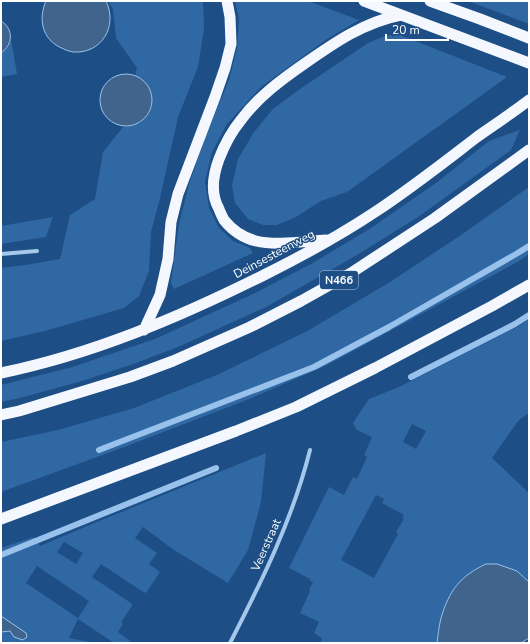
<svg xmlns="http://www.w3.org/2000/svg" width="530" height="644" font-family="'Nunito Sans',sans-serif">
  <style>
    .green { fill: #3068a3; fill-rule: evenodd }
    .water { fill: #40648c; stroke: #98c2ec }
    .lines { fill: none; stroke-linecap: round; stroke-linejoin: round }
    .stream { stroke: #98c2ec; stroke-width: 6 }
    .minor { stroke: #a5c7eb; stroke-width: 4 }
    .trunk { stroke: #f4f8fe; stroke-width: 11 }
    .labels { text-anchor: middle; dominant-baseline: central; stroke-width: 3; stroke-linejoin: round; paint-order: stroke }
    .shield { fill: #1d4e86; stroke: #bbcadb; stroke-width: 1 }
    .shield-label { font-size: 11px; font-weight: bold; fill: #fff }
    .street-label { font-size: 12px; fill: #fff; stroke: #1d4e86 }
  </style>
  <rect width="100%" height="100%" fill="#1d4e86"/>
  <path class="green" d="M 108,1 L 203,1 L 204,29 L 198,67 L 178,117 L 159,202 L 151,232 L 149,271 L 139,296 L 124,308 L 45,331 L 1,341 L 1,268 L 25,265 L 60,259 L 70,215 L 95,199 L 103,152 L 123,127 L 140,123 L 150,112 L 152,105 L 152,97 L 142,79 L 135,76 L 137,68 L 116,38 L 113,9 Z
    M 235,1 L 308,1 L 359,20 L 327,39 L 261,87 L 227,124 L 212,152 L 205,182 L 209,208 L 219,228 L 233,241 L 250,248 L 253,253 L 174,289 L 171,283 L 179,224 L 189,184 L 206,135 L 229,80 L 237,48 L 239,19 Z
    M 468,1 L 529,1 L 529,24 Z
    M 387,35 L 400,35 L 507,77 L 347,192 L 321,201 L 296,217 L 277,225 L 263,225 L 248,219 L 235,203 L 232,185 L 238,159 L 254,132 L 273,109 L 297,91 L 368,43 Z
    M 11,39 L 17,74 L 1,77 L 1,53 C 7,50 9,46 11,39 Z
    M 520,130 L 511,150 L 418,217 L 357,255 L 268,306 L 178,347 L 136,363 L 82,381 L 20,398 L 1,402 L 1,385 L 69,368 L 155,339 L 253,294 L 311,264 L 371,228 L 436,183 L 489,141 Z
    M 529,187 L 529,254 L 519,261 L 327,365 L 252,398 L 127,446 L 1,492 L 1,442 L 58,430 L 134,408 L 217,375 L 309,330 L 390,282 L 461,235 Z
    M 53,217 L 46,237 L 1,244 L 1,226 Z
    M 529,319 L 529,413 L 518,421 L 492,458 L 529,493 L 529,582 L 517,571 L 441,619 L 437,643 L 320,643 L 322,638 L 314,633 L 319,622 L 300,613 L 310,591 L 309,590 L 313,582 L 310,581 L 310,579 L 289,568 L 329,487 L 344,495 L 353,477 L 357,479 L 367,457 L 364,455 L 372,437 L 357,430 L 353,423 L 369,399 L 399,387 L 517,327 ZM 412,424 L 426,431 L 416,449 L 403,442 ZM 376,495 L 384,499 L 382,503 L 404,515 L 402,518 L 404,519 L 396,532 L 398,534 L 374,578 L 341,560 Z
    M 266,453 L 261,502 L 248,550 L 228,583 L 174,550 L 143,527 L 135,538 L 157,553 L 149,564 L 160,572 L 146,593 L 140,590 L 101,564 L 92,577 L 131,603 L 132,606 L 121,622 L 123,624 L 118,632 L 133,643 L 114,643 L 78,619 L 69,638 L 95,643 L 1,643 L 1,632 L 10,631 L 10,623 L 1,616 L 1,548 L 34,537 L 40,546 L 92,524 ZM 64,542 L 83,553 L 76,564 L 57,552 ZM 37,566 L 89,601 L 78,618 L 26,583 Z"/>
  <path class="water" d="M 46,1 L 106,1 C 118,26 102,54 73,52 C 67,51 61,48 56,45 C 41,35 39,17 46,1 Z
    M 1,21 C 14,29 13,45 1,53 Z
    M100 100a26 26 0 1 1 52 0a26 26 0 1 1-52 0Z
    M 486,564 L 497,564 L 517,571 L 529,582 L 529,638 L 521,643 L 437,643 C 438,635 439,626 441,618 C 449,591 460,576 486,564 Z
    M 1,616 L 26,633 L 27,637 L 23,640 L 14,637 L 10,631 L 1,632 Z"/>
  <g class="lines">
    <path class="stream" d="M 411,377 L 515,324 L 529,315
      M 99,450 L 314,367 L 389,327 L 516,254 L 529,246
      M 1,555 L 216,468"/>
    <path class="minor" d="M 1,254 L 37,251
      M 230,643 C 262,581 293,518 310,450"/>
    <path class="trunk" d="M 364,1 L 529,63
      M 430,1 L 480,19 L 529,38
      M 326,240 C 305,241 277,246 256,241 C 244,238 232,230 224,220 C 222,216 220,212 219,209 C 210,193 213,175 219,159 C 224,146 232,131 241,120 C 258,97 281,80 304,64 C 334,43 364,22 401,15
      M 144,330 L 160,295 L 168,259 L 171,222 L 178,194 L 215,97 L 225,68 L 231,44 L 230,17 L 227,1
      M 1,373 C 93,354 180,317 264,275 C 302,256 339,236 375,212 C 410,189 443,163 477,137 C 494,125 512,113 529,100
      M 1,415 L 19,411 L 130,377 L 173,361 L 250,327 L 301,301 L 351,273 L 435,218 L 529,150
      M 1,519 L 236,431 L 296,407 L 375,368 L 492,306 L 529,285"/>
  </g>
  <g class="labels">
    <rect class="shield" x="320" y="271" width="38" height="18" rx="3"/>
    <g class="shield-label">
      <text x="339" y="280">N466</text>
    </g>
    <g class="street-label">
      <text transform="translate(274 254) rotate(-28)">Deinsesteenweg</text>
      <text transform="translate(266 545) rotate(-66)">Veerstraat</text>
    </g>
  </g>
  <rect width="530" height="644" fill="none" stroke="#ffffff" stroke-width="4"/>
  <path d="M386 34v6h62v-6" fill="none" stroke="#ffffff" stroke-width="2"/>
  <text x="392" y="34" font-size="12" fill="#ffffff" stroke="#1d4e86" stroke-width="3" paint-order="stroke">20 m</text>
</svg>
